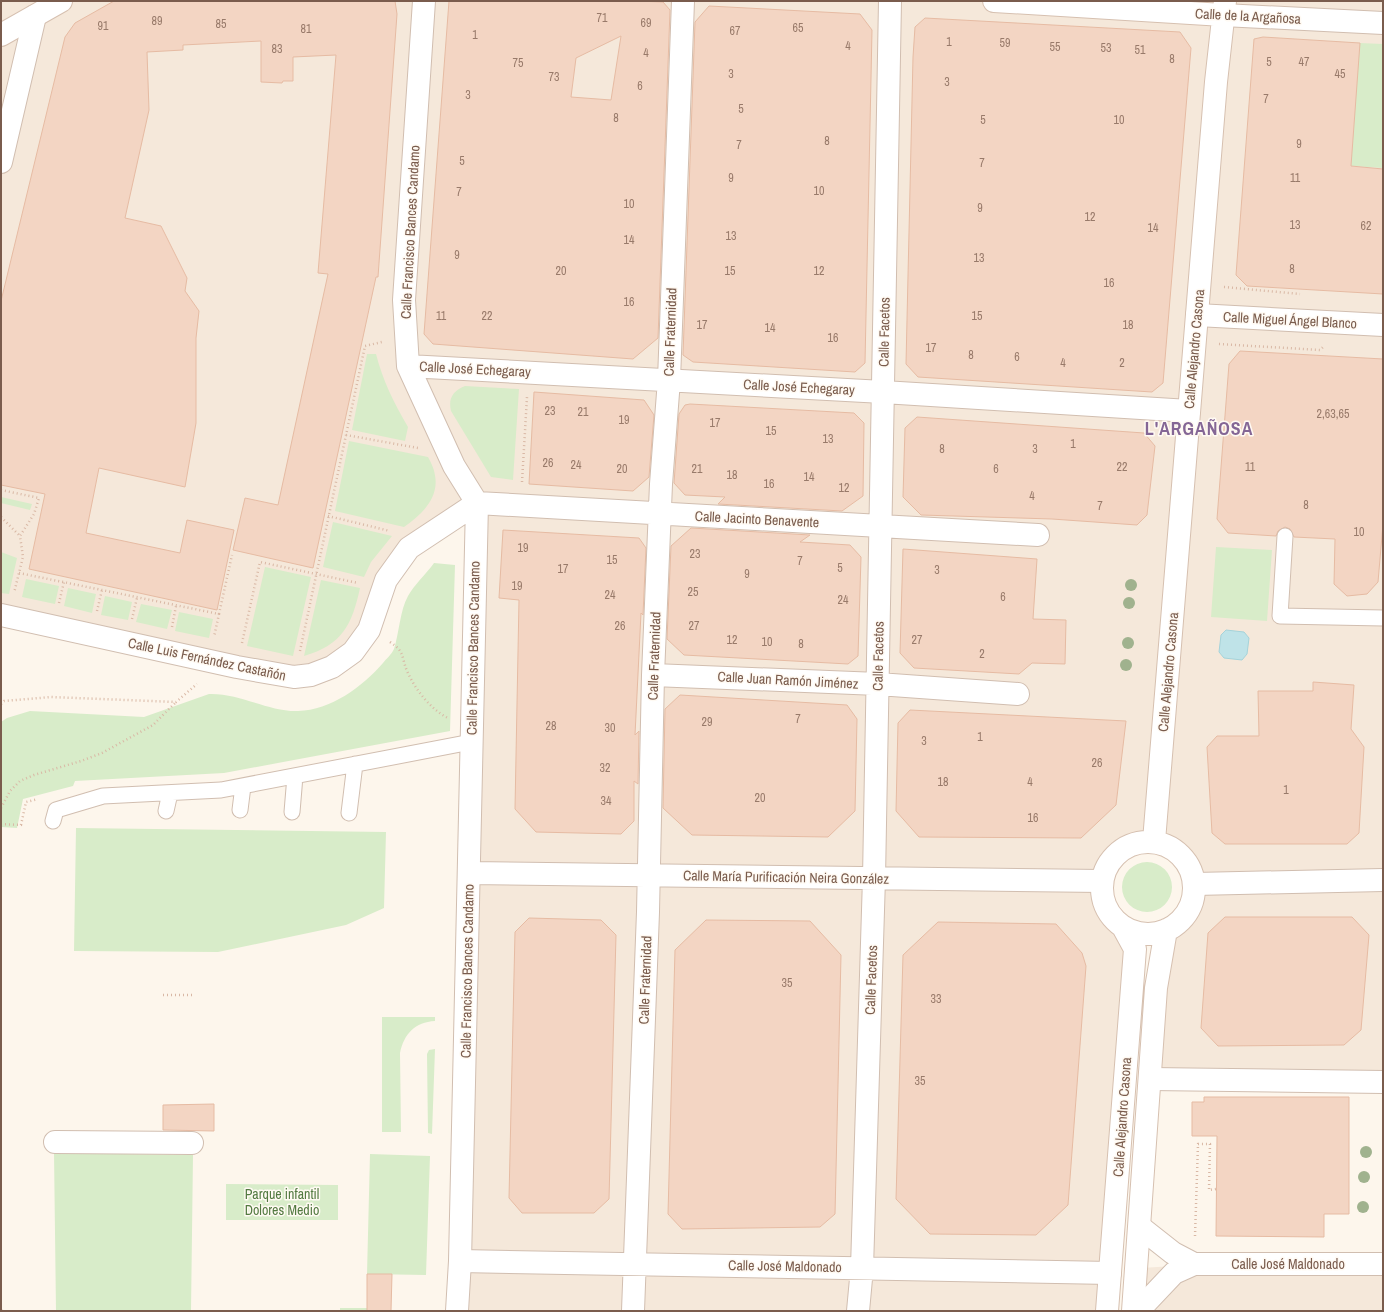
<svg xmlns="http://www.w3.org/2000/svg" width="1384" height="1312" font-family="'Archivo Narrow',sans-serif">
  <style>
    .residential { fill: #f5e8da }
    .green { fill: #d8ecc9 }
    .water { fill: #bfe3e8; stroke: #a5d3da }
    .building { fill: #f3d5c3; stroke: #e6bba3; fill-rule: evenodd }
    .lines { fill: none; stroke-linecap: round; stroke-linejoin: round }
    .lane-casing { stroke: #d1beb0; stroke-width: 17 }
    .street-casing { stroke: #d1beb0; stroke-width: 24 }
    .secondary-casing { stroke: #d6c0b0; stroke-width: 24 }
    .path { stroke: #d9b8a5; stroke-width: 2.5; stroke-dasharray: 1 3; stroke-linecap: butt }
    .lane { stroke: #fff; stroke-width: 15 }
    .street { stroke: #fff; stroke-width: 22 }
    .secondary { stroke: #fff; stroke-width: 22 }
    .tree { fill: #a0b28e }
    .labels { text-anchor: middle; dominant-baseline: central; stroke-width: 3; stroke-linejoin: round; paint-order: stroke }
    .number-label { font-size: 12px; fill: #987a6a }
    .street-label { font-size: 14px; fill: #7a5c4d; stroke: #fffaf3 }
    .park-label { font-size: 14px; fill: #537a41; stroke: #fffaf3 }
    .district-label { font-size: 18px; font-weight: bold; letter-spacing: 1px; fill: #846695; stroke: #fffaf3 }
  </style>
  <rect width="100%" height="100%" fill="#fdf6ec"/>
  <path class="residential" d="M 1,1 L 1221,1 L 1149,837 L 1129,840 L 1108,858 L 1097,884 L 1099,901 L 1108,918 L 1119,928 L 1131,950 L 1103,1311 L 459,1311 L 478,500 L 407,546 L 353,648 L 293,674 L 1,614 Z
    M 1229,1 L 1383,1 L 1383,877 L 1198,881 L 1190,859 L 1174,844 L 1158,838 Z
    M 1383,883 L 1383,1080 L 1153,1076 L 1170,931 L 1182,923 L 1194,908 L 1198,886 Z
    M 1174,1266 L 1383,1267 L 1382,1311 L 1138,1311 L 1141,1268 Z"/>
  <path class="green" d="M 1359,43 L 1383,44 L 1383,168 L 1351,166 Z
    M 367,354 L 376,354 C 383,381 394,403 408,427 L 405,441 L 352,430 Z
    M 465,386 L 519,389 L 513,480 L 491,477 L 451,411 C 448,398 453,391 465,386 Z
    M 349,441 L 428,457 C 446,488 430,509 404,527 L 335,511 Z
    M 1,497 L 32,504 L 30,510 L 1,503 Z
    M 333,522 L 392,536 L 371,562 L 364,577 L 323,567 Z
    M 1216,547 L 1272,550 L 1267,621 L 1211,617 Z
    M 1,552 L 17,558 L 9,594 L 1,593 Z
    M 434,563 L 455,565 L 450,731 L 224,773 L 75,781 L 73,786 L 23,799 L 17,828 L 1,827 L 1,722 L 7,718 L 30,711 L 144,717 L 209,694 C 240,693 269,712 298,711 C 331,710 362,687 383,663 C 386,659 392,654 394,649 C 399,634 400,610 408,596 C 414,585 426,574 434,563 Z
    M 265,567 L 311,577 L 293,656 L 247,646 Z
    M 26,579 L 59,586 L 55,604 L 22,597 Z
    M 321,580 L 360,588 C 352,625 342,645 304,656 Z
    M 68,588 L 96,594 L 92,613 L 64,606 Z
    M 105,596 L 132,602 L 128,620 L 101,615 Z
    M 141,604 L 172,610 L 167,629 L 136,622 Z
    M 179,612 L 213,619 L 209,638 L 175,631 Z
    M 76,828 L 386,832 L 384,908 L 346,925 L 218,952 L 74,951 Z
    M1122 887a25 25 0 1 1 50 0a25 25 0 1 1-50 0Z
    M 382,1017 L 435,1017 L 435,1021 C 415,1022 404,1034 400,1053 L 401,1132 L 382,1132 Z
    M 435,1049 L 432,1134 L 428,1133 L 427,1054 L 429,1050 Z
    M 54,1153 L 193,1155 L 191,1311 L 56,1311 Z
    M 370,1154 L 430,1156 L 426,1275 L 367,1274 Z
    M 226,1184 L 338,1185 L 338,1220 L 226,1220 Z
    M 340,1308 L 367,1308 L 367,1311 L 340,1311 Z"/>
  <path class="water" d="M 1226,630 L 1244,632 L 1249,638 L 1247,654 L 1242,660 L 1224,658 L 1219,652 L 1221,635 Z"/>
  <path class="building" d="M 114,1 L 395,1 L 397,14 L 378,277 L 376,277 L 313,568 L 233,550 L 245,498 L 278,505 L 328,274 L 318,273 L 336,55 L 293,57 L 293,81 L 283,81 L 282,83 L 261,82 L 261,41 L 183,45 L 183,50 L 147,52 L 149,110 L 125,218 L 161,226 L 187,278 L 185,291 L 199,311 L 196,338 L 196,423 L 185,487 L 99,468 L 86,533 L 180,553 L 187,520 L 234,530 L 217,610 L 29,569 L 45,494 L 1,485 L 1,301 L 65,37 L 75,23 Z
    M 449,1 L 636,1 L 663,2 L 670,10 L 658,338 L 633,359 L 433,344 L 424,334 ZM 621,36 L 611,100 L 571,97 L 576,58 Z
    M 709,6 L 860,14 L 872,30 L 865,363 L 855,372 L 693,362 L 683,355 L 695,22 Z
    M 925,18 L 1180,32 L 1191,48 L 1163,383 L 1152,392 L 918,377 L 906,364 L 913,57 L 915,27 Z
    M 1263,37 L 1360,43 L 1351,166 L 1383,169 L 1383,294 L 1247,286 L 1236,275 L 1254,39 Z
    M 1240,351 L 1383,359 L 1383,524 L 1378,582 L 1367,594 L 1347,596 L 1334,584 L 1335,539 L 1294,537 L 1290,529 L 1285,527 L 1278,531 L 1276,536 L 1228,533 L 1217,519 L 1229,364 Z
    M 534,392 L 644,400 L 654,415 L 649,477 L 633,491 L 529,484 Z
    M 690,404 L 854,413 L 864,423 L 863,496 L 842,511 L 718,504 L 725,497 L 685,495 L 674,483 L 679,414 L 685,405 Z
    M 917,417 L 1144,433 L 1155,446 L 1147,515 L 1137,525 L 1052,519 L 921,515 L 903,497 L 905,428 Z
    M 691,528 L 810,535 L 800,542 L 850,545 L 861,557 L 858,656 L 848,664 L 684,655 L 667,639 L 671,546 Z
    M 503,530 L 639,538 L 646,548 L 643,615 L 641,613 L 635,735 L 639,731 L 638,784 L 634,781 L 634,821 L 621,834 L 536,832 L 515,809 L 519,600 L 499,598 Z
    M 903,549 L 1037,559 L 1033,619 L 1066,620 L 1065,664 L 1032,663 L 1019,674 L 914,668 L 900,653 Z
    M 1313,682 L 1354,685 L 1351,729 L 1364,747 L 1359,833 L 1347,844 L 1225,844 L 1212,833 L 1207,747 L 1217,736 L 1259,736 L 1258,691 L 1313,691 Z
    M 680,695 L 847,705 L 857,719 L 855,811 L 828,837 L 692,835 L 663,808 L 665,709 Z
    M 910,710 L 1126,721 L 1116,805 L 1081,838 L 919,837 L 896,811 L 898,723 Z
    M 1225,917 L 1352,917 L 1369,935 L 1361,1030 L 1344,1045 L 1218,1046 L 1201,1028 L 1208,933 Z
    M 529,918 L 601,920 L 616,935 L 609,1199 L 594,1213 L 522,1213 L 509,1198 L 515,932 Z
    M 706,920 L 810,921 L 841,955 L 835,1214 L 820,1227 L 682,1229 L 668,1214 L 675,950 Z
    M 938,922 L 1056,924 L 1082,953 L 1086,966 L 1068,1205 L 1036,1235 L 930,1234 L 896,1199 L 903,955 Z
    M 1204,1097 L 1349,1097 L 1349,1214 L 1324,1214 L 1324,1237 L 1216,1236 L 1217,1136 L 1192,1136 L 1192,1102 L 1204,1102 Z
    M 214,1104 L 214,1131 L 163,1130 L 163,1105 Z
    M 367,1274 L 392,1274 L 391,1311 L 367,1311 Z"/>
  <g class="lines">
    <g class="lane-casing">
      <path id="lane" d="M 1285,536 L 1280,616 L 1383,618
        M 240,810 L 243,786
        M 166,811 L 170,793
        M 292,812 L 295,776
        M 349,813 L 355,764
        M 53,821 L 56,810 L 103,796 L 221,790 L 471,742"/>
    </g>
    <g class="street-casing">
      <path id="street" d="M 424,1 L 404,300 L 408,366 L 454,466 L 477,503 L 460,1261 L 457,1311
        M 1223,15 L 1383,23
        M 1,162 L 35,16
        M 1197,315 L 1383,325
        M 408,366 L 883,392 L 1189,411
        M 477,503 L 1038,535
        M 1,615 L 237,667 L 294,677 L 311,675 L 332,667 L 353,652 L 369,630 L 386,580 L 409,548 L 477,503
        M 653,675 L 878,684 L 1018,694
        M 469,873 L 1102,881
        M 1195,884 L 1383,880
        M 1150,1079 L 1383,1082
        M 55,1142 L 192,1143
        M 1140,1227 L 1173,1253 L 1194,1264
        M 460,1261 L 1110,1273
        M 633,1311 L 648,912 L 653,675 L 661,484 L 669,380 L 683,1
        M 858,1311 L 862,1268 L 874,878 L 890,1
        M 1138,1311 L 1174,1273 L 1194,1264 L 1383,1264"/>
    </g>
    <g class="secondary-casing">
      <path id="secondary" d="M 994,1 L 1223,15
        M 1,35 L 61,1
        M 1154,841 L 1216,82 L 1225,1
        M1102 888a46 46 0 1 1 92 0a46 46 0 1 1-92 0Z
        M 1107,1311 L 1135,949 L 1123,927
        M 1133,1311 L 1156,988 L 1166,930"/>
    </g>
    <path class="path" d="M 1224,287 L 1300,294
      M 1219,344 L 1320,350 L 1323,347
      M 346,435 L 418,448
      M 522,482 L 527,397
      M 1,490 L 39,498 L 34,514 L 20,536 L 23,557 L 14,593
      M 328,516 L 390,531
      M 1,517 L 20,536
      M 19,573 L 219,614 L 214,637
      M 59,603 L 64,582
      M 97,611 L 102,590
      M 219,614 L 232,555
      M 132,619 L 137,598
      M 172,627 L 176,606
      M 390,642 C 405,652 401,656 407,671 C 415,689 430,709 448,718
      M 242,643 L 260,562 L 358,583
      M 300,651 L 365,346 L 382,342
      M 1,704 L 4,701 L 51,697 L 176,702 L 197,684
      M 1,808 L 10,791 L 20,781 L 34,775 L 81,761 L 102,753 L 153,725 L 176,702
      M 1,824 L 21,825 L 26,802 L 38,799
      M 163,995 L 192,995
      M 1195,1236 L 1198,1144 L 1210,1144 L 1209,1190 L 1216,1189
      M 1,1310 L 2,1311"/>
    <use href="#lane" class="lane"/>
    <use href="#street" class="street"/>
    <use href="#secondary" class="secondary"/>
  </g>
  <g class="tree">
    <circle cx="1131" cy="585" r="6"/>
    <circle cx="1129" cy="603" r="6"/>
    <circle cx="1128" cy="643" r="6"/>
    <circle cx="1126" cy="665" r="6"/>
    <circle cx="1366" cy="1152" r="6"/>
    <circle cx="1364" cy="1177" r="6"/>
    <circle cx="1363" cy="1207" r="6"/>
  </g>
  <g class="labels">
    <g class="number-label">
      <text x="602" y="18">71</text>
      <text x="157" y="21">89</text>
      <text x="646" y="23">69</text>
      <text x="221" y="24">85</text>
      <text x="103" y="26">91</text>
      <text x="798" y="28">65</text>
      <text x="306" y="29">81</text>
      <text x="735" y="31">67</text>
      <text x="475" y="35">1</text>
      <text x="949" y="42">1</text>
      <text x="1005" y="43">59</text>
      <text x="848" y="46">4</text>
      <text x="1055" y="47">55</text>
      <text x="1106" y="48">53</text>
      <text x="277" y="49">83</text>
      <text x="1140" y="50">51</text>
      <text x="646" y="53">4</text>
      <text x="1172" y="59">8</text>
      <text x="1269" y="62">5</text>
      <text x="1304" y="62">47</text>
      <text x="518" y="63">75</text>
      <text x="731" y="74">3</text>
      <text x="1340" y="74">45</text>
      <text x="554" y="77">73</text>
      <text x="947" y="82">3</text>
      <text x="640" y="86">6</text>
      <text x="468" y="95">3</text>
      <text x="1266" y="99">7</text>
      <text x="741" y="109">5</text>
      <text x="616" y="118">8</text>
      <text x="983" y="120">5</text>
      <text x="1119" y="120">10</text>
      <text x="827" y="141">8</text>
      <text x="1299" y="144">9</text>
      <text x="739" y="145">7</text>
      <text x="462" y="161">5</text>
      <text x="982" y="163">7</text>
      <text x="731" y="178">9</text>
      <text x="1295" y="178">11</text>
      <text x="819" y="191">10</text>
      <text x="459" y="192">7</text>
      <text x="629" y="204">10</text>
      <text x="980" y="208">9</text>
      <text x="1090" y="217">12</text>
      <text x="1295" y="225">13</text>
      <text x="1366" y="226">62</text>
      <text x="1153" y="228">14</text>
      <text x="731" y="236">13</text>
      <text x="629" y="240">14</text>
      <text x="457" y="255">9</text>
      <text x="979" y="258">13</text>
      <text x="1292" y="269">8</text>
      <text x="561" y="271">20</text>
      <text x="730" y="271">15</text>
      <text x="819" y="271">12</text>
      <text x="1109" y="283">16</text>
      <text x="629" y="302">16</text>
      <text x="441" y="316">11</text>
      <text x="487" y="316">22</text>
      <text x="977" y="316">15</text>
      <text x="702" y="325">17</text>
      <text x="1128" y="325">18</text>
      <text x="770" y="328">14</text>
      <text x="833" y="338">16</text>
      <text x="931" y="348">17</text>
      <text x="971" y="355">8</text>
      <text x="1017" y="357">6</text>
      <text x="1063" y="363">4</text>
      <text x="1122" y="363">2</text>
      <text x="550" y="411">23</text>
      <text x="583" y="412">21</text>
      <text x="1333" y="414">2,63,65</text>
      <text x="624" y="420">19</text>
      <text x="715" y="423">17</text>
      <text x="771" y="431">15</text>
      <text x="828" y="439">13</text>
      <text x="1073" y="444">1</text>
      <text x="942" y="449">8</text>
      <text x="1035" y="449">3</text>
      <text x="548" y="463">26</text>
      <text x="576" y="465">24</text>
      <text x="1122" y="467">22</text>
      <text x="1250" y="467">11</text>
      <text x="622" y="469">20</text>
      <text x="697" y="469">21</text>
      <text x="996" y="469">6</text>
      <text x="732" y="475">18</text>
      <text x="809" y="477">14</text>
      <text x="769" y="484">16</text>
      <text x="844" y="488">12</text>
      <text x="1032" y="496">4</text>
      <text x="1306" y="505">8</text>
      <text x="1100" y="506">7</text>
      <text x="1359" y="532">10</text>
      <text x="523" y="548">19</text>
      <text x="695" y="554">23</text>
      <text x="612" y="560">15</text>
      <text x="800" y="561">7</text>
      <text x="840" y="568">5</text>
      <text x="563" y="569">17</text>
      <text x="937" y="570">3</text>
      <text x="747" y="574">9</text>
      <text x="517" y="586">19</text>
      <text x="693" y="592">25</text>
      <text x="610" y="595">24</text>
      <text x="1003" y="597">6</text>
      <text x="843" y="600">24</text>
      <text x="620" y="626">26</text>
      <text x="694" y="626">27</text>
      <text x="732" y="640">12</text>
      <text x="917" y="640">27</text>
      <text x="767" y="642">10</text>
      <text x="801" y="644">8</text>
      <text x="982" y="654">2</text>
      <text x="798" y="719">7</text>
      <text x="707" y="722">29</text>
      <text x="551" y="726">28</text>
      <text x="610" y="728">30</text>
      <text x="980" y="737">1</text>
      <text x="924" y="741">3</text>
      <text x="1097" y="763">26</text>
      <text x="605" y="768">32</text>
      <text x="943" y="782">18</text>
      <text x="1030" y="782">4</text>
      <text x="1286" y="790">1</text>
      <text x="760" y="798">20</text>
      <text x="606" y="801">34</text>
      <text x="1033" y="818">16</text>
      <text x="787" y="983">35</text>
      <text x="936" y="999">33</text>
      <text x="920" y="1081">35</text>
    </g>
    <g class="street-label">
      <text transform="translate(1248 16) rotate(3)">Calle de la Argañosa</text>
      <text transform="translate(410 232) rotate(-87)">Calle Francisco Bances Candamo</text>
      <text transform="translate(1290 320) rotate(3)">Calle Miguel Ángel Blanco</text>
      <text transform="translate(670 332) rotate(-88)">Calle Fraternidad</text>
      <text transform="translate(884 332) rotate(-89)">Calle Facetos</text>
      <text transform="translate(1194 349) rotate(-85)">Calle Alejandro Casona</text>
      <text transform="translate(475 369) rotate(3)">Calle José Echegaray</text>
      <text transform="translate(799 387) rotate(3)">Calle José Echegaray</text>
      <text transform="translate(757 519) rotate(3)">Calle Jacinto Benavente</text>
      <text transform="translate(473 648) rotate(-89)">Calle Francisco Bances Candamo</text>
      <text transform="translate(654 656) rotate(-88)">Calle Fraternidad</text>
      <text transform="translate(878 656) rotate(-89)">Calle Facetos</text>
      <text transform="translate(207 659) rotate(12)">Calle Luis Fernández Castañón</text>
      <text transform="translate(1168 672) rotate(-85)">Calle Alejandro Casona</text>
      <text transform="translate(788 680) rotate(3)">Calle Juan Ramón Jiménez</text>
      <text transform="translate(786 877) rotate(1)">Calle María Purificación Neira González</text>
      <text transform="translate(467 971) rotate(-89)">Calle Francisco Bances Candamo</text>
      <text transform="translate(645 980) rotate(-88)">Calle Fraternidad</text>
      <text transform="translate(871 980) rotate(-88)">Calle Facetos</text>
      <text transform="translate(1122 1117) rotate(-86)">Calle Alejandro Casona</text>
      <text x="1288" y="1264">Calle José Maldonado</text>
      <text transform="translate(785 1266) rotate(1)">Calle José Maldonado</text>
    </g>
    <g class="park-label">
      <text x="282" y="1194">Parque infantil<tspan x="282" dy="16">Dolores Medio</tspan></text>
    </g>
    <g class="district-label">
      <text x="1199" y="428">L'ARGAÑOSA</text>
    </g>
  </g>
  <rect width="1384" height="1312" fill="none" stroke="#7a5c4d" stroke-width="4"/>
</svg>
